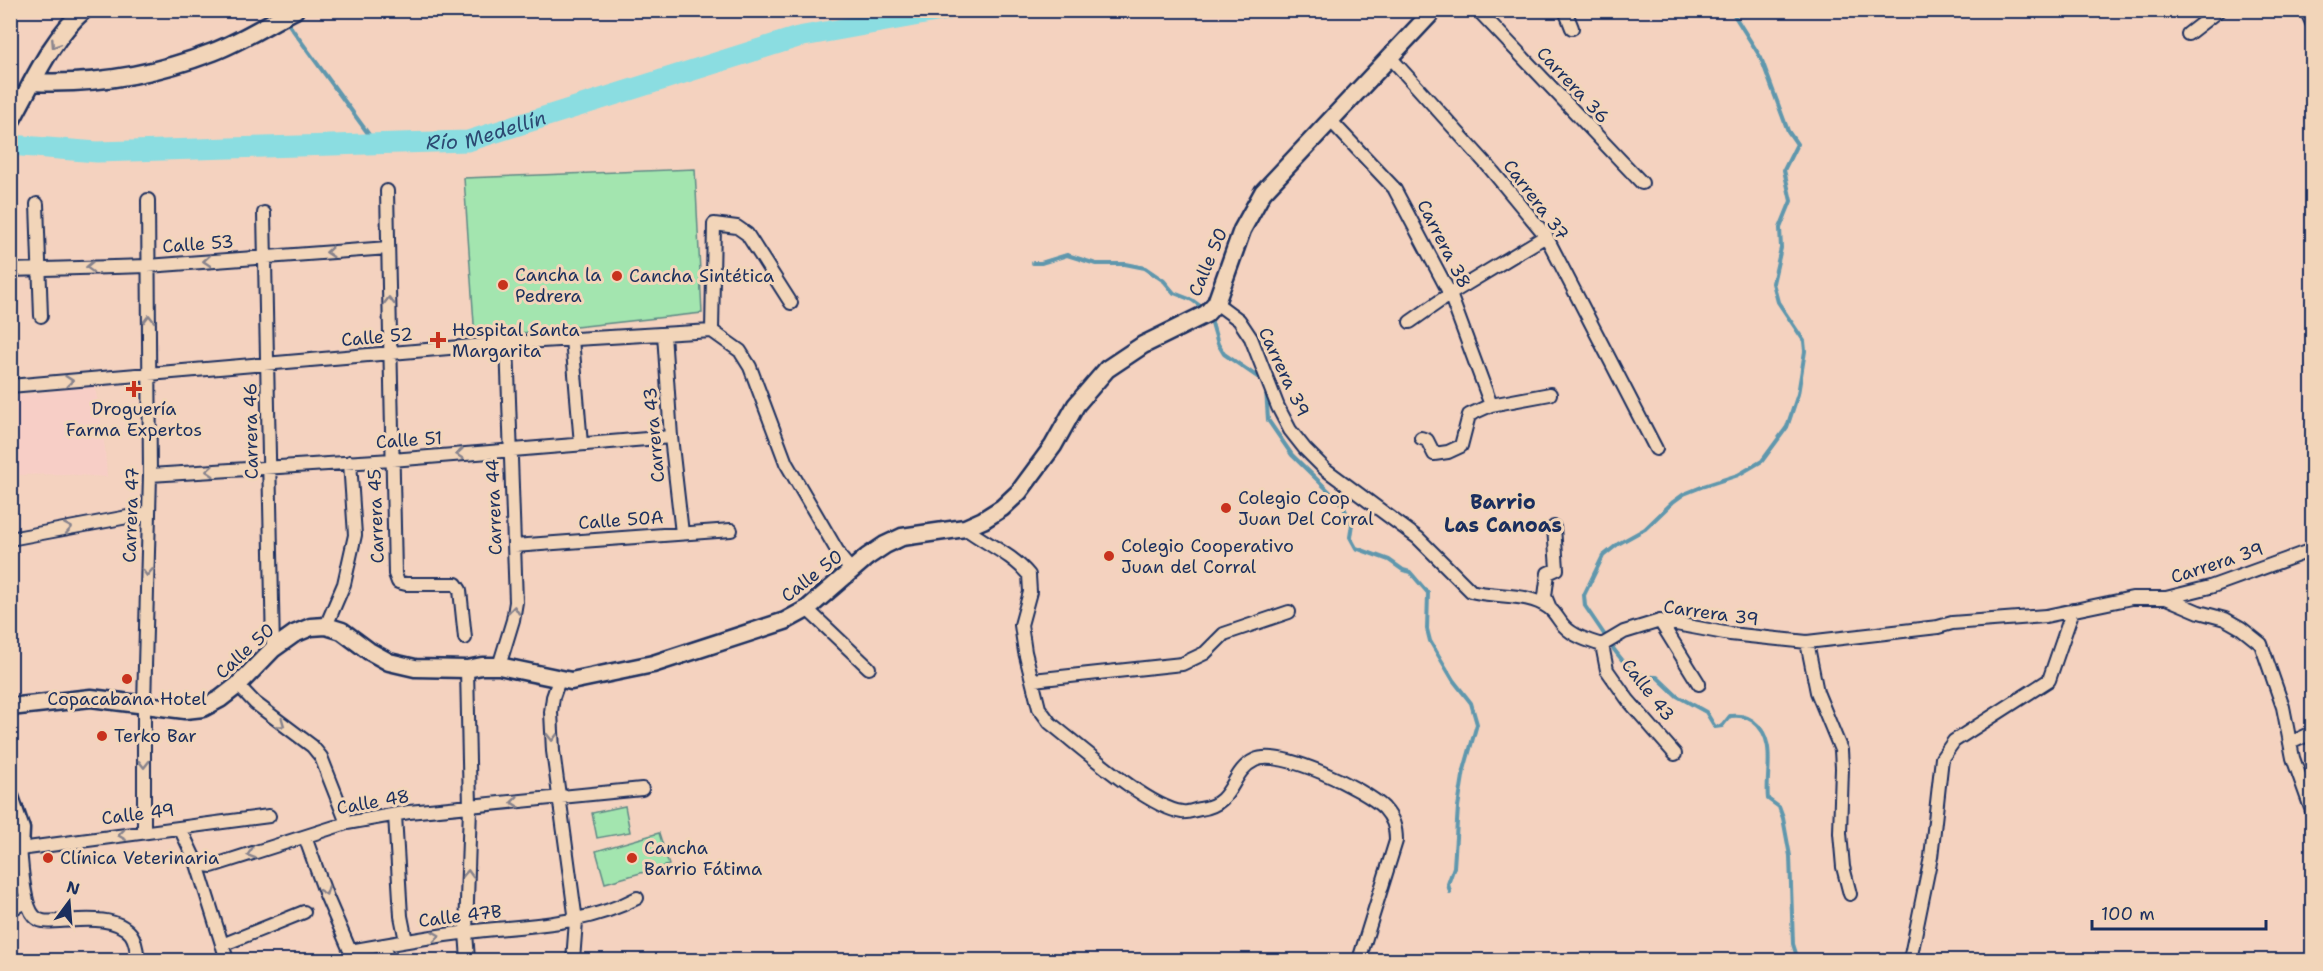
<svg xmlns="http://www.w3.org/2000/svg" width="2323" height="971" font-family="'Shantell Sans',sans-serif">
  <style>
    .built { fill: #f7cec6 }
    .green { fill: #a3e5af; stroke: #5f8a86; stroke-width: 1.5 }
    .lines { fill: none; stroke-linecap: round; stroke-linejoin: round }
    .stream { stroke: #5e97ad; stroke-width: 4 }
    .river { stroke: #8bdde1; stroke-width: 21 }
    .street-casing { stroke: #1b2f5e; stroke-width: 16 }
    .secondary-casing { stroke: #1b2f5e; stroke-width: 21 }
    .street { stroke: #f2d5b9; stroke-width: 12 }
    .secondary { stroke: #f2d5b9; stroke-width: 16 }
    .oneway { stroke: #86828c }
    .poi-dot { fill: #c8321e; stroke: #f2d5b9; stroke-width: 2 }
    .labels { text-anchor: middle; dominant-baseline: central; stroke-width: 6; stroke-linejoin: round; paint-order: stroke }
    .street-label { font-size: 18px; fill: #1b2f5e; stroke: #f2d5b9 }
    .poi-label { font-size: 18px; fill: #1b2f5e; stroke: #f2d5b9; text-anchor: start }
    .water-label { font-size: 20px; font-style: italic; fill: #2c4972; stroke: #f2d5b9 }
    .neighbourhood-label { font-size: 20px; font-weight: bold; fill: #1b2f5e; stroke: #f2d5b9 }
  </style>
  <rect width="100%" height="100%" fill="#f4d2bf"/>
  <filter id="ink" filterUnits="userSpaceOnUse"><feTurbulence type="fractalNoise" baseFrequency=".0167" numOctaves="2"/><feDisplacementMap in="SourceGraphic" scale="12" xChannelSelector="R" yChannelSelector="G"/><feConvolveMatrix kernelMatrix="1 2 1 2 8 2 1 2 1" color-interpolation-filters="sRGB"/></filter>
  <g filter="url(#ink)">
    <path class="built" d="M 95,386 L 105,448 L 107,477 L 62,474 L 17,475 L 11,437 L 11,396 Z"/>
    <path class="green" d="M 695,169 L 702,313 L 475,338 L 464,178 Z
      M 625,806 L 630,832 L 597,838 L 592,813 Z
      M 659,833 L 669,865 L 605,883 L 596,851 Z"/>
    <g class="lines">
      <path class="stream" d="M 287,22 L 375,143
        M 1033,263 L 1041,263 L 1067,255 L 1096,264 L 1125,264 L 1145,268 L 1164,281 L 1174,293 L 1192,300 L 1203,308
        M 1212,323 L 1218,344 L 1224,354 L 1262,380
        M 1266,389 L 1268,420 L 1292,455 L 1342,504 L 1352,524 L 1350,537 L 1356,548 L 1389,560 L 1403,570 L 1410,572 L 1428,593 L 1427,629 L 1430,641 L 1453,680 L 1471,703 L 1477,724 L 1464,770 L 1458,807 L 1454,867 L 1448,884 L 1450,892
        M 1606,637 L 1585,606 L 1584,595 L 1603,556 L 1618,544 L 1645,529 L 1673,502 L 1684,494 L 1704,486 L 1738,475 L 1762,461 L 1787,427 L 1798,394 L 1805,351 L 1804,341 L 1778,302 L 1773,283 L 1781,248 L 1780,228 L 1791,201 L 1784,170 L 1797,144 L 1788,131 L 1761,58 L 1731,10
        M 1612,647 C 1627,666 1632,677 1657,677 L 1677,696 L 1706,712 L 1715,727 L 1722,726 L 1730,716 C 1740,715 1745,716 1753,721 C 1778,740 1765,773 1768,799 L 1779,807 L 1783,818 L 1790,856 L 1793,944 L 1798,960"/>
      <path class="river" id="s1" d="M 10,145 L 97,152 L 468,141 L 798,37 L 947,10"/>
      <g class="street-casing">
        <path id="street" d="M 1478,10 L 1642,183
          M 1565,10 L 1572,28
          M 2306,10 L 2312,23
          M 2188,34 L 2219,10
          M 1390,57 L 1489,167 L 1546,236 L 1656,449
          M 1330,120 L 1394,188 L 1450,294 L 1491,405
          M 387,191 L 395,574 L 398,582 L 406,584 L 456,584 L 460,590 L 465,638
          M 37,204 L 41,316
          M 264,213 L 273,649
          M 10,270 L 148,266 L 388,248
          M 1216,303 L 1239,320 L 1251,338 L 1278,407 L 1290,430 L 1305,449 L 1325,469 L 1418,538 L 1471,591 C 1496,598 1528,592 1549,608 C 1555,612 1559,621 1564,626 C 1573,636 1589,641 1602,645 L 1624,632 L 1660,621 L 1730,634 L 1807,642 L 1938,627 L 1952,623 L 2046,616 L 2132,598 L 2166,598 L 2210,587 L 2312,550
          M 1410,322 L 1450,294 L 1546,236
          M 712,331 L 740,351 L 750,367 L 786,463 L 842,559 L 852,571
          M 712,331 L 714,224 L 737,227 L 747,234 L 791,303
          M 664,334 L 671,437 L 682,533
          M 572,339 L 581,444
          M 10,386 L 507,343 L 712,331
          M 1421,438 L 1427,440 L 1434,454 L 1448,452 L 1461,446 L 1469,415 L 1491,405 L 1550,394
          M 150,475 L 392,460 L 671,437
          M 965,528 C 986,544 1012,554 1029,575 L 1030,592 L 1021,625 L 1025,652 L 1039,708 L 1050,723 C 1081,747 1147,807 1182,812 C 1187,813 1194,810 1200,809 C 1236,804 1229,772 1255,760 C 1280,748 1365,789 1384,808 C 1393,818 1396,827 1396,841 L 1359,960
          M 10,539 L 149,513
          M 514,546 L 731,530
          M 2166,598 L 2199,612 L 2225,619 L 2241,628 L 2261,644 L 2283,707 L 2293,758 L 2312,811
          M 1550,608 L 1545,596 L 1548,573 L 1557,569 L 1554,527
          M 807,609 L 869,668
          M 1660,621 L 1699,684
          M 326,626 L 344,584 L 355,535 L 350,462
          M 1807,642 L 1817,692 L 1841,750 L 1842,768 L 1840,833 L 1843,867 L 1850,894
          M 1602,645 L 1607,670 L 1628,700 L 1675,754
          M 499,666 L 513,620 L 516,602 L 507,343
          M 467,669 L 470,807 L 466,932 L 468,960
          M 559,680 L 553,697 L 551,712 L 553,751 L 576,921 L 573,960
          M 1033,680 L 1182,664 L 1205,653 L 1224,634 L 1289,612
          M 238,685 L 255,703 L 312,746 L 321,757 L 347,823
          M 2290,743 L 2312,733
          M 395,815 L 401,916 L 406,941
          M 180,828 L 197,864 L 227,960
          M 144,832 L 144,705 L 150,475 L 148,200
          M 305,837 L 326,895 L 354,960
          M 197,864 L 212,866 L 347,823 L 409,812 L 642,789
          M 10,910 L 27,901
          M 222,945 L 304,912
          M 383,945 L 388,960
          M 350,951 C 389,944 428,937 467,932 C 526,925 584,926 637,898
          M 138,960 C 137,952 136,941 131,934 C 116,915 81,920 60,921 C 51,921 41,924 34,916 C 23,904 22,865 20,849 L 269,816
          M 1914,960 L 1911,955 L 1931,857 L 1942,758 L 1954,741 L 2049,680 L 2073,610"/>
      </g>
      <g class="secondary-casing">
        <path id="secondary" d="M 32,82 C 93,85 156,74 213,52 C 242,41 267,24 295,10
          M 10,123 C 32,84 50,40 84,10
          M 10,707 L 91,698 L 185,710 L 203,708 L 220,699 L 238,685 L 273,649 L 294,634 L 311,627 L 326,626 L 342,631 L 369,651 L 389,662 L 415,668 L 467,669 L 482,666 L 499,666 L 571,681 L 653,664 L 785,621 L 807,609 L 867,557 L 885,545 L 902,537 L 965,528 L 983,520 L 1002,508 L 1019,492 L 1053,446 L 1076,405 L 1107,369 L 1143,345 L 1206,314 L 1216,303 L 1242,230 L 1263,192 L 1434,10
          M 10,797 L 21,829 L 20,849 L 10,850"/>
      </g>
      <use href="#street" class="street"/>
      <use href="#secondary" class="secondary"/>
    </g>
    <defs><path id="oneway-chevron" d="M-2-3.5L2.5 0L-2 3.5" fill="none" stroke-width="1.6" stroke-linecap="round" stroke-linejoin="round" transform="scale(1.5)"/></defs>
    <g class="oneway">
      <use href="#oneway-chevron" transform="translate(55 44) rotate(123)"/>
      <use href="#oneway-chevron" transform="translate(330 252) rotate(175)"/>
      <use href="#oneway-chevron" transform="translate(207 261) rotate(176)"/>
      <use href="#oneway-chevron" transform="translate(90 267) rotate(178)"/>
      <use href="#oneway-chevron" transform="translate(389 301) rotate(-91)"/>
      <use href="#oneway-chevron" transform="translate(149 319) rotate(-91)"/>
      <use href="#oneway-chevron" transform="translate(69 381) rotate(-6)"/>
      <use href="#oneway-chevron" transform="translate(460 454) rotate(175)"/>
      <use href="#oneway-chevron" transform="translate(210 471) rotate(176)"/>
      <use href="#oneway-chevron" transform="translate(68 528) rotate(-10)"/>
      <use href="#oneway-chevron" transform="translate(147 572) rotate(92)"/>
      <use href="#oneway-chevron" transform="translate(514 610) rotate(-84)"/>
      <use href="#oneway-chevron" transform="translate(281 724) rotate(36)"/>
      <use href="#oneway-chevron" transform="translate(552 737) rotate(89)"/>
      <use href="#oneway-chevron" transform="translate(144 764) rotate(90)"/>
      <use href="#oneway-chevron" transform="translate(515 802) rotate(174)"/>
      <use href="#oneway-chevron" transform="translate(122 835) rotate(172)"/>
      <use href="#oneway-chevron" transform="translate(251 854) rotate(163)"/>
      <use href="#oneway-chevron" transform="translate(468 874) rotate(-88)"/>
      <use href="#oneway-chevron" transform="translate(325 891) rotate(69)"/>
      <use href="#oneway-chevron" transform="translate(436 936) rotate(-8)"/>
    </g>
  </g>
  <g class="poi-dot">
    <circle cx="617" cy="276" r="6"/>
    <circle cx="503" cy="285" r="6"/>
    <path d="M435 331h6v6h6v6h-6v6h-6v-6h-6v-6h6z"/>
    <path d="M131 380h6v6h6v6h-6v6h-6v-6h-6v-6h6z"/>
    <circle cx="1226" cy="508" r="6"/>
    <circle cx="1109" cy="556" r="6"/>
    <circle cx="127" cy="679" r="6"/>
    <circle cx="102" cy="736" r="6"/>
    <circle cx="48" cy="858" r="6"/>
    <circle cx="632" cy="858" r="6"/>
  </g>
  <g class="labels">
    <g class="street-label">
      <text transform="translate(1573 85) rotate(47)">Carrera 36</text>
      <text transform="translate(1536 200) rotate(53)">Carrera 37</text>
      <text transform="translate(198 244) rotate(-4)">Calle 53</text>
      <text transform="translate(1444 244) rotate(63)">Carrera 38</text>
      <text transform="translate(1208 262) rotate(-67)">Calle 50</text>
      <text transform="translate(377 337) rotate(-5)">Calle 52</text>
      <text transform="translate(1284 372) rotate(65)">Carrera 39</text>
      <text transform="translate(251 431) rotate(-91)">Carrera 46</text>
      <text transform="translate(654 435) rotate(-95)">Carrera 43</text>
      <text transform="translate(409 440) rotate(-4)">Calle 51</text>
      <text transform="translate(494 507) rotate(-92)">Carrera 44</text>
      <text transform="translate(131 515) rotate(-88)">Carrera 47</text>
      <text transform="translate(376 516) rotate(-92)">Carrera 45</text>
      <text transform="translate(621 520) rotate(-4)">Calle 50A</text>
      <text transform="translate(2217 563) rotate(-18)">Carrera 39</text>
      <text transform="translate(812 576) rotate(-38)">Calle 50</text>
      <text transform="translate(1711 613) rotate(8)">Carrera 39</text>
      <text transform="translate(245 651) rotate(-42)">Calle 50</text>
      <text transform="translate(1648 690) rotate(52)">Calle 43</text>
      <text transform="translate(373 802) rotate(-10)">Calle 48</text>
      <text transform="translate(138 814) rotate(-7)">Calle 49</text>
      <text transform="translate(460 916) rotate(-7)">Calle 47B</text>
    </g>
    <g class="poi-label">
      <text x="515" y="275">Cancha la<tspan x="515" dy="21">Pedrera</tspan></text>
      <text x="629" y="276">Cancha Sintética</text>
      <text x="452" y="330">Hospital Santa<tspan x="452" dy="21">Margarita</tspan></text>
      <text x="134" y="409" text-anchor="middle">Droguería<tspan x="134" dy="21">Farma Expertos</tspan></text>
      <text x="1238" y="498">Colegio Coop<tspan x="1238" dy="21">Juan Del Corral</tspan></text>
      <text x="1121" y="546">Colegio Cooperativo<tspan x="1121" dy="21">Juan del Corral</tspan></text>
      <text x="127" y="699" text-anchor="middle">Copacabana Hotel</text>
      <text x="114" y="736">Terko Bar</text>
      <text x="644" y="848">Cancha<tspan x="644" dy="21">Barrio Fátima</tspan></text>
      <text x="60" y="858">Clínica Veterinaria</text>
    </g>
    <g class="water-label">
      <text stroke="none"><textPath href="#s1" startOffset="478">Río Medellín</textPath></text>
    </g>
    <g class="neighbourhood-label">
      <text x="1503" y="502">Barrio<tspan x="1503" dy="23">Las Canoas</tspan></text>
    </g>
  </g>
  <rect width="2323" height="971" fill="none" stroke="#f2d5b9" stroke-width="36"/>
  <rect x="18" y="18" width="2287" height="935" fill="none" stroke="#1b2f5e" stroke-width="2" filter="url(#ink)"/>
  <g transform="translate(69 902) rotate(16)" stroke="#f2d5b9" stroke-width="4.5" paint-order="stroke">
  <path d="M0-4.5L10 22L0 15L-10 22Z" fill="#1b2f5e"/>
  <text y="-9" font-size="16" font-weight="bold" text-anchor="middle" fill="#1b2f5e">N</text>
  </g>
  <path d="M2092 920v9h174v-9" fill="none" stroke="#1b2f5e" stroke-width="3"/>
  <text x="2101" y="920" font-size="18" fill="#1b2f5e" stroke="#f2d5b9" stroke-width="4.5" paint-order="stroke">100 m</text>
</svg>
